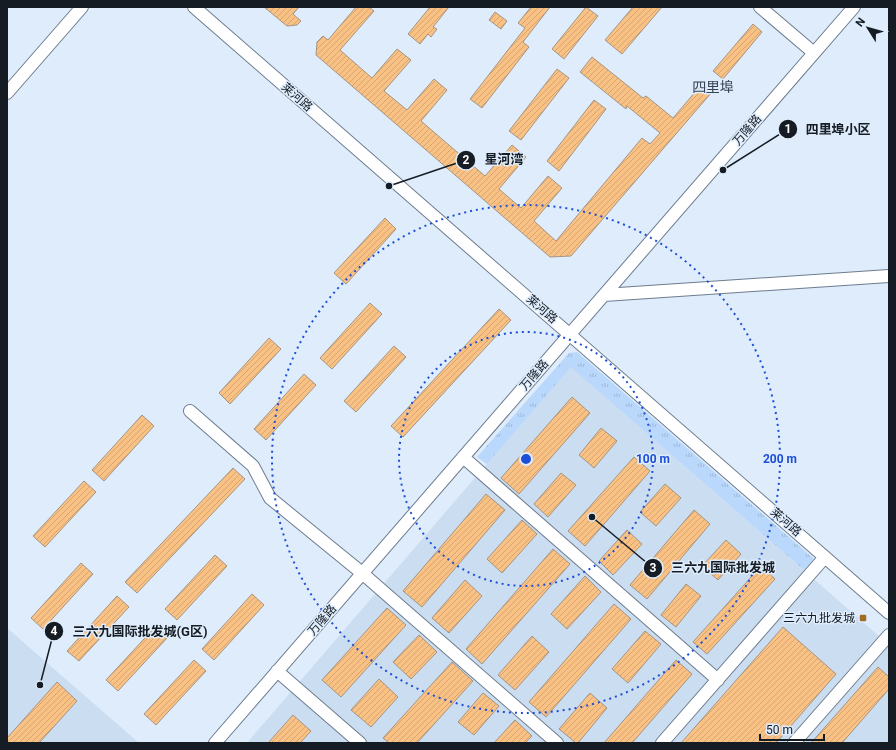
<svg xmlns="http://www.w3.org/2000/svg" width="896" height="750" font-family="Roboto,'Noto Sans SC',sans-serif">
  <style>
    .built { fill: #cbddf1 }
    .grass { fill: url(#grass-tufts) }
    .building { fill: url(#building-hatch); stroke: #a59482 }
    .lines { fill: none; stroke-linecap: round; stroke-linejoin: round }
    .minor-casing { stroke: #6d7c8e; stroke-width: 14 }
    .minor { stroke: #fff; stroke-width: 12 }
    .ring { fill: none; stroke: #1d4ed8; stroke-width: 2; stroke-dasharray: 2 4 }
    .poi-dot { fill: #a16b25; stroke: #deecfc; stroke-width: 1.5 }
    .labels { text-anchor: middle; dominant-baseline: central; stroke-width: 3; stroke-linejoin: round; paint-order: stroke }
    .street-label { font-size: 12px; fill: #161c23; stroke: #deecfc }
    .poi-label { font-size: 12px; fill: #161c23; stroke: #deecfc; text-anchor: end }
    .quarter-label { font-size: 14px; fill: #354252; stroke: #deecfc }
    .centre { fill: #1d4ed8; stroke: #deecfc; stroke-width: 2 }
    .ring-label { font-size: 12px; text-anchor: middle; font-weight: bold; fill: #1d4ed8; stroke: #deecfc; stroke-width: 3; stroke-linejoin: round; paint-order: stroke }
    .leader { fill: none; stroke: #161c23; stroke-width: 1.5 }
    .callout-dot { fill: #161c23; stroke: #deecfc; stroke-width: 1.5 }
    .mark-label { font-size: 12px; text-anchor: middle; font-weight: bold; fill: #fff }
    .callout-label { font-size: 13px; text-anchor: middle; font-weight: bold; fill: #161c23; stroke: #deecfc; stroke-width: 3; stroke-linejoin: round; paint-order: stroke }
  </style>
  <defs>
    <pattern id="grass-tufts" width="24" height="20" patternUnits="userSpaceOnUse"><rect width="24" height="20" fill="#b9d8fc"/><path d="M3 7l-1-3M5 7V3M7 7l1-3M15 17l-1-3M17 17v-4M19 17l1-3" fill="none" stroke="#9eb9d8"/></pattern>
    <pattern id="building-hatch" width="6" height="6" patternUnits="userSpaceOnUse"><rect width="6" height="6" fill="#f9c284"/><path d="M-1 1l2-2M0 6l6-6M5 7l2-2" fill="none" stroke="#d5a672"/></pattern>
  </defs>
  <rect width="100%" height="100%" fill="#deecfc"/>
  <path class="built" d="M 571,366 L 889,645 L 889,743 L 247,743 Z
    M 7,628 L 139,743 L 7,743 Z"/>
  <path class="grass" d="M 577,352 L 814,559 L 804,570 L 571,367 L 487,464 L 477,457 L 569,353 Z"/>
  <path class="building" d="M 264,7 L 299,7 L 293,14 L 301,21 L 297,25 L 287,26 Z
    M 356,7 L 369,7 L 374,11 L 340,50 L 372,78 L 397,49 L 411,60 L 384,91 L 407,110 L 434,79 L 447,90 L 421,121 L 485,176 L 512,145 L 526,157 L 499,189 L 521,208 L 548,176 L 562,188 L 534,221 L 556,241 L 642,138 L 650,144 L 660,133 L 627,106 L 626,109 L 580,72 L 592,57 L 643,98 L 646,96 L 673,118 L 702,84 L 712,92 L 571,256 L 550,257 L 316,55 L 317,42 L 323,36 L 328,40 Z
    M 430,7 L 449,7 L 433,27 L 437,29 L 431,37 L 428,34 L 420,44 L 408,34 Z
    M 531,7 L 550,7 L 523,42 L 529,47 L 482,108 L 470,99 L 525,28 L 518,23 Z
    M 586,7 L 598,16 L 564,59 L 552,49 Z
    M 633,7 L 662,7 L 622,54 L 605,40 Z
    M 495,12 L 507,21 L 501,29 L 489,20 Z
    M 753,24 L 762,32 L 723,79 L 713,71 Z
    M 557,69 L 569,78 L 521,140 L 509,131 Z
    M 594,100 L 606,109 L 559,171 L 547,161 Z
    M 385,218 L 396,229 L 346,284 L 334,273 Z
    M 370,303 L 382,314 L 332,369 L 320,358 Z
    M 499,309 L 511,320 L 403,437 L 391,426 Z
    M 269,338 L 281,349 L 230,404 L 219,393 Z
    M 394,346 L 406,357 L 356,412 L 344,401 Z
    M 304,374 L 316,385 L 266,440 L 254,429 Z
    M 572,397 L 590,413 L 519,494 L 501,478 Z
    M 142,415 L 154,426 L 104,481 L 92,470 Z
    M 601,428 L 617,441 L 594,468 L 579,455 Z
    M 634,457 L 650,471 L 585,546 L 568,531 Z
    M 233,468 L 245,479 L 137,593 L 125,582 Z
    M 561,473 L 576,485 L 548,517 L 534,504 Z
    M 84,481 L 96,492 L 45,547 L 33,536 Z
    M 665,484 L 681,498 L 656,526 L 640,512 Z
    M 486,494 L 505,510 L 422,607 L 403,591 Z
    M 694,510 L 710,524 L 647,599 L 630,585 Z
    M 522,520 L 537,534 L 502,573 L 487,559 Z
    M 627,530 L 642,544 L 613,575 L 599,561 Z
    M 726,540 L 741,554 L 718,580 L 702,566 Z
    M 553,549 L 570,564 L 482,664 L 466,649 Z
    M 215,555 L 227,566 L 177,620 L 165,609 Z
    M 81,563 L 93,574 L 43,629 L 31,618 Z
    M 761,566 L 775,579 L 707,654 L 693,642 Z
    M 585,576 L 601,592 L 567,629 L 551,614 Z
    M 465,580 L 482,596 L 449,633 L 432,618 Z
    M 686,584 L 701,596 L 676,627 L 661,615 Z
    M 252,594 L 264,605 L 214,660 L 202,649 Z
    M 117,596 L 129,607 L 79,661 L 67,651 Z
    M 614,604 L 631,619 L 546,717 L 529,702 Z
    M 387,608 L 406,625 L 341,697 L 322,680 Z
    M 156,626 L 168,637 L 118,691 L 106,680 Z
    M 783,627 L 836,674 L 776,743 L 681,743 Z
    M 645,631 L 661,644 L 628,683 L 612,669 Z
    M 419,635 L 437,652 L 411,679 L 393,662 Z
    M 532,636 L 549,652 L 515,690 L 498,675 Z
    M 194,660 L 206,671 L 156,725 L 144,714 Z
    M 676,660 L 692,674 L 632,743 L 604,743 Z
    M 452,662 L 473,681 L 417,743 L 389,743 L 383,738 Z
    M 878,667 L 889,677 L 889,689 L 842,743 L 811,743 Z
    M 379,679 L 398,697 L 371,727 L 351,710 Z
    M 57,682 L 77,701 L 39,743 L 7,743 L 7,738 Z
    M 483,693 L 499,706 L 474,735 L 458,722 Z
    M 590,693 L 607,708 L 578,743 L 576,743 L 559,729 Z
    M 293,715 L 311,731 L 300,743 L 268,743 Z
    M 515,720 L 532,736 L 525,743 L 494,743 Z"/>
  <g class="lines">
    <g class="minor-casing">
      <path id="minor" d="M 194,7 L 889,613
        M 760,7 L 814,53
        M 7,93 L 82,7
        M 604,295 L 889,276
        M 190,411 L 253,466 L 270,498 L 362,573 L 557,743
        M 463,457 L 718,680
        M 277,671 L 360,743
        M 215,743 L 854,7
        M 662,743 L 825,557
        M 794,743 L 889,635"/>
    </g>
    <use href="#minor" class="minor"/>
  </g>
  <g class="ring">
    <circle cx="526" cy="459" r="127"/>
    <circle cx="526" cy="459" r="254"/>
  </g>
  <rect class="poi-dot" x="859" y="614" width="8" height="8" rx="2"/>
  <g class="labels">
    <g class="street-label">
      <text transform="translate(297 97) rotate(41)">莱河路</text>
      <text transform="translate(747 130) rotate(-49)">万隆路</text>
      <text transform="translate(542 309) rotate(41)">莱河路</text>
      <text transform="translate(534 375) rotate(-49)">万隆路</text>
      <text transform="translate(786 522) rotate(41)">莱河路</text>
      <text transform="translate(322 620) rotate(-49)">万隆路</text>
    </g>
    <g class="poi-label">
      <text x="855" y="618">三六九批发城</text>
    </g>
    <g class="quarter-label">
      <text x="713" y="87">四里埠</text>
    </g>
  </g>
  <circle cx="526" cy="459" r="6" class="centre"/>
  <g class="ring-label">
    <text x="653" y="463">100 m</text>
    <text x="780" y="463">200 m</text>
  </g>
  <path class="leader" d="M723 170L788 129M389 186L466 160M592 517L653 568M40 685L54 631"/>
  <g class="callout-dot">
    <circle cx="723" cy="170" r="4"/>
    <circle cx="389" cy="186" r="4"/>
    <circle cx="592" cy="517" r="4"/>
    <circle cx="40" cy="685" r="4"/>
    <circle cx="788" cy="129" r="10"/>
    <circle cx="466" cy="160" r="10"/>
    <circle cx="653" cy="568" r="10"/>
    <circle cx="54" cy="631" r="10"/>
  </g>
  <g class="mark-label">
    <text x="788" y="133">1</text>
    <text x="466" y="164">2</text>
    <text x="653" y="572">3</text>
    <text x="54" y="635">4</text>
  </g>
  <g class="callout-label">
    <text x="838" y="134">四里埠小区</text>
    <text x="504" y="164">星河湾</text>
    <text x="723" y="572">三六九国际批发城</text>
    <text x="140" y="636">三六九国际批发城(G区)</text>
  </g>
  <rect width="896" height="750" fill="none" stroke="#161c23" stroke-width="16"/>
  <g transform="translate(868 28) rotate(307)" stroke="#deecfc" stroke-width="3" paint-order="stroke">
  <path d="M0-3L7 15L0 10L-7 15Z" fill="#161c23"/>
  <text y="-6" font-size="11" font-weight="bold" text-anchor="middle" fill="#161c23">N</text>
  </g>
  <path d="M760 734v6h64v-6" fill="none" stroke="#161c23" stroke-width="2"/>
  <text x="766" y="734" font-size="12" fill="#161c23" stroke="#deecfc" stroke-width="3" paint-order="stroke">50 m</text>
</svg>
